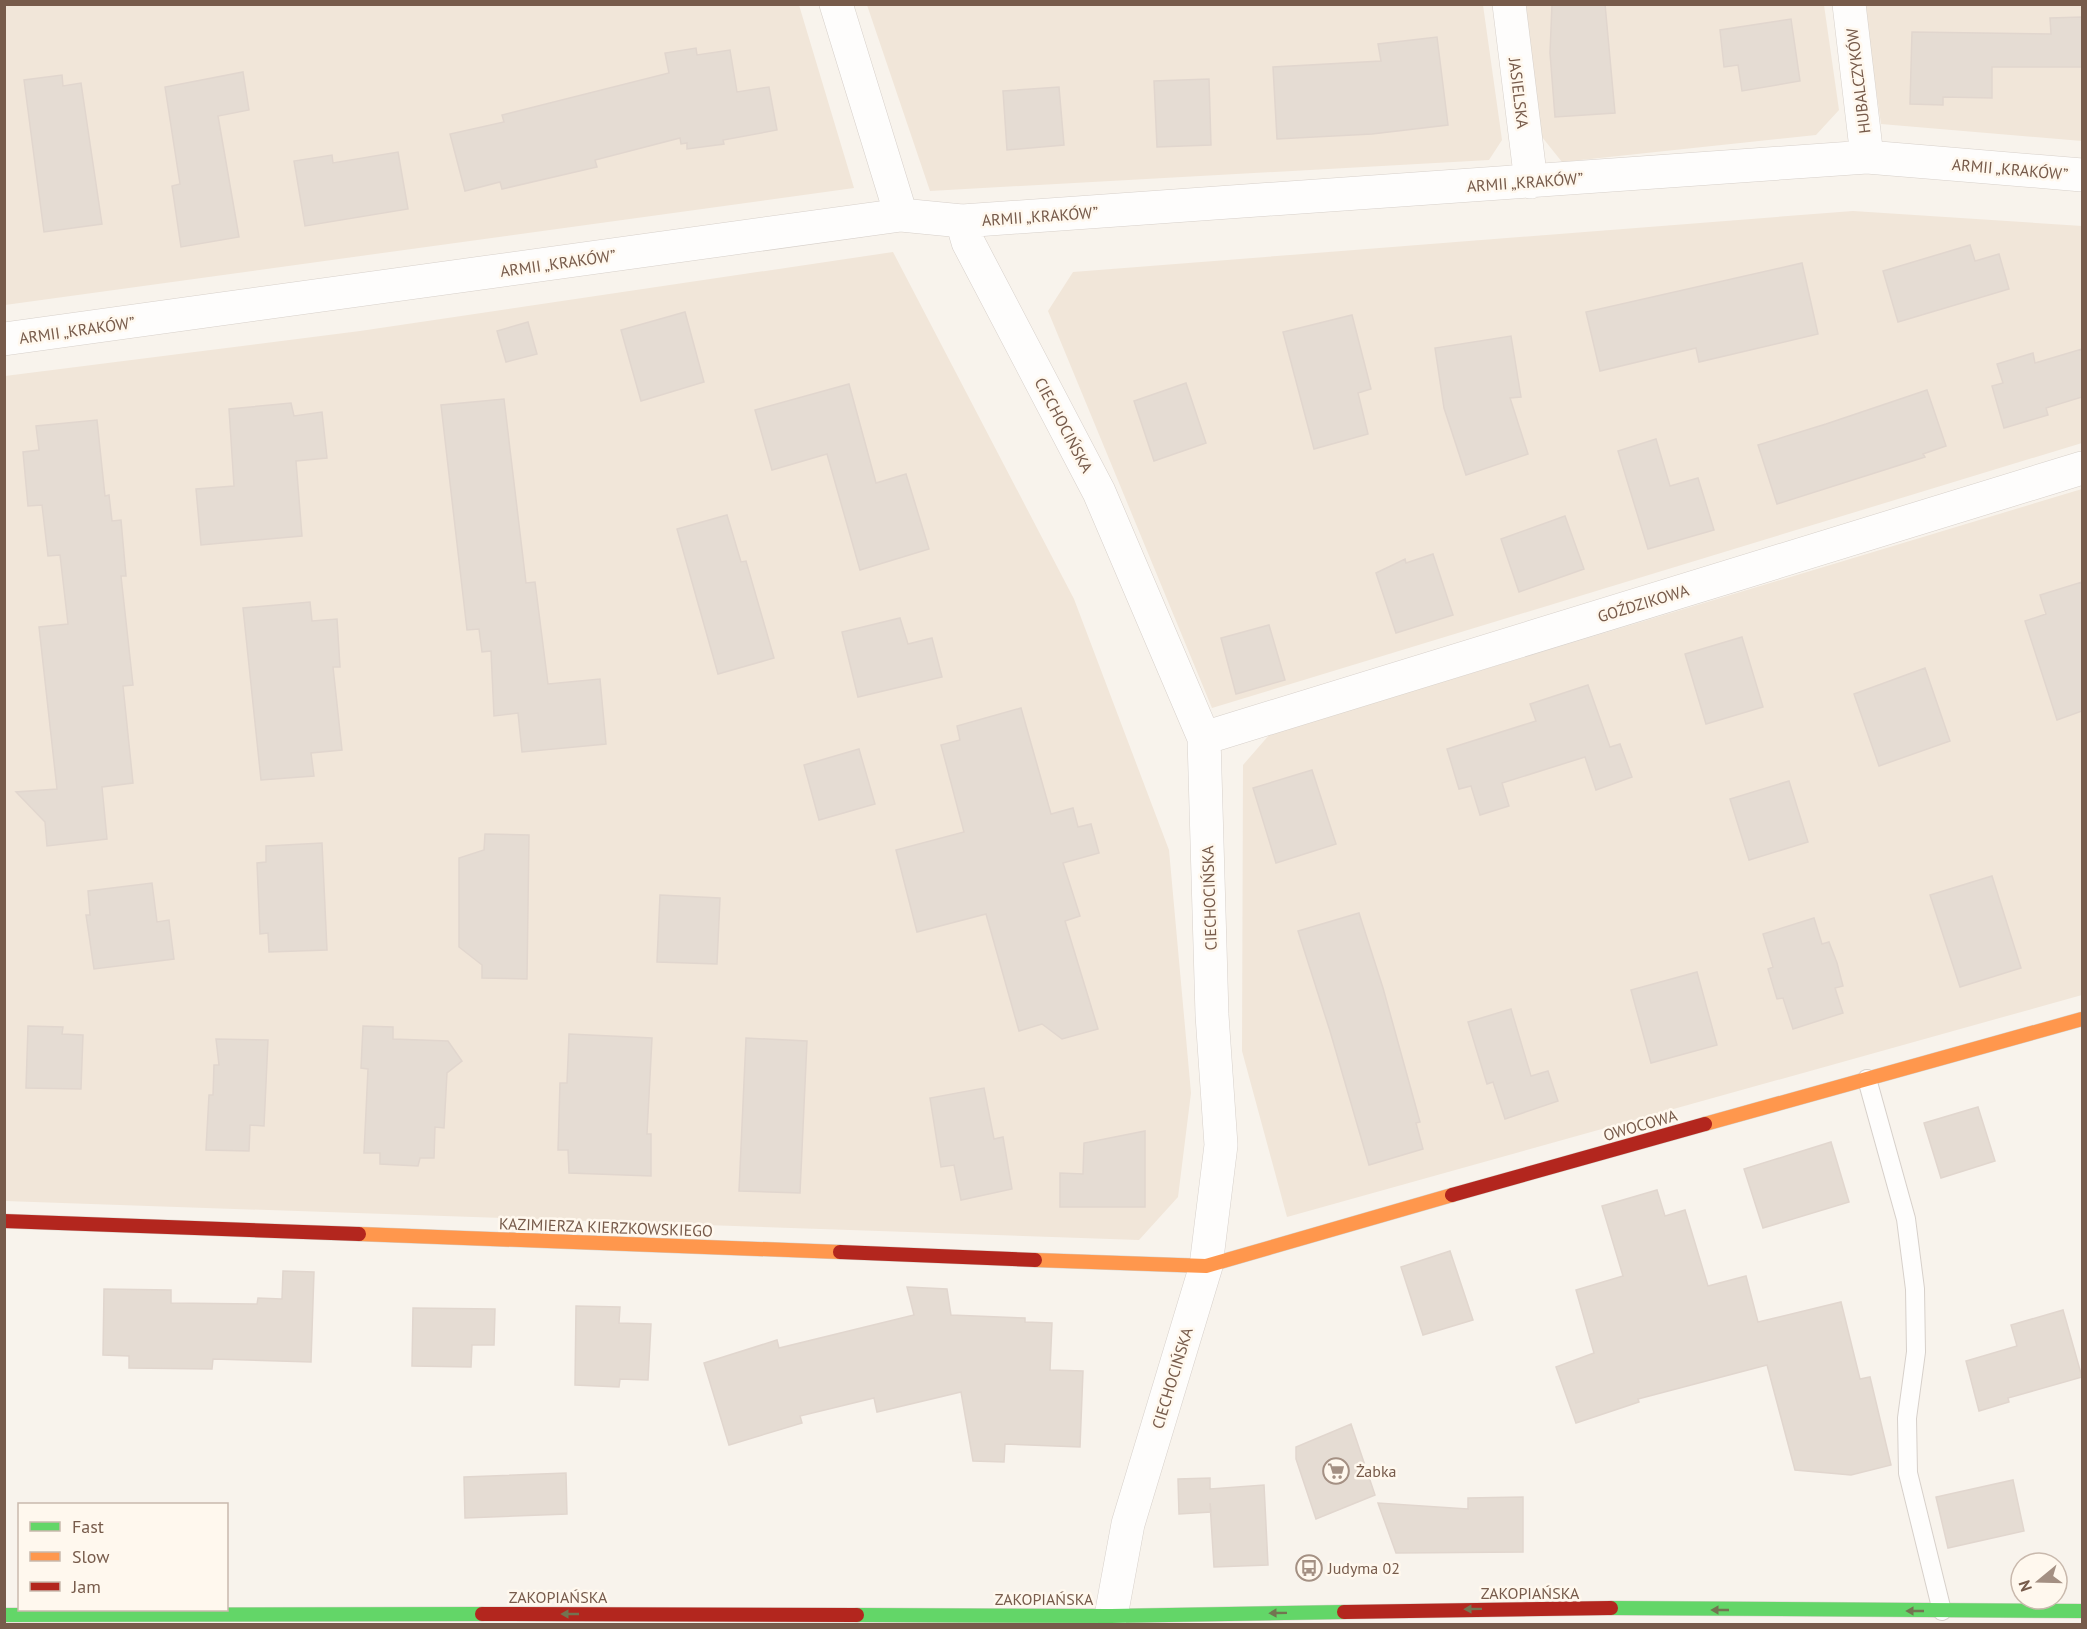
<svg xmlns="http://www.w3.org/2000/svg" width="2087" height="1629" font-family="'PT Sans',sans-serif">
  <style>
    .residential { fill: #f1e6d9 }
    .building { fill: #e5dcd3; stroke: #e1d6ce; stroke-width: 1.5 }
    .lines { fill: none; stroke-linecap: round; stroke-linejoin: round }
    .lane-casing { stroke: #d7d0ca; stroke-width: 20 }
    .street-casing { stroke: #d7d0ca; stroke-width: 34 }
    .fast-casing { stroke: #d7d0c8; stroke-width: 15 }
    .slow-casing { stroke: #d7d0c8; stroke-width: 15 }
    .jam-casing { stroke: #d7d0c8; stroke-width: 15 }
    .lane { stroke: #fefdfc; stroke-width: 18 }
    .street { stroke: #fefdfc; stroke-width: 33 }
    .fast { stroke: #63d668; stroke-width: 14 }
    .slow { stroke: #ff974d; stroke-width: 14 }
    .jam { stroke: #b3261e; stroke-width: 14 }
    .oneway { fill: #737451 }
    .labels { text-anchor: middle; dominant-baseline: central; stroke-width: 5; stroke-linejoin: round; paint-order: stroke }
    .street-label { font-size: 16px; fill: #775b4b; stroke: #fff8ee }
    .poi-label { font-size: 16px; fill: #775b4b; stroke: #fff8ee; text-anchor: start }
  </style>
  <rect width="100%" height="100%" fill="#f8f3ec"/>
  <path class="residential" d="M 4,5 L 799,5 L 854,188 L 5,305 Z
    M 867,5 L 1483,5 L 1502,140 L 1489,160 L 930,191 Z
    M 1525,5 L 1824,5 L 1839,110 L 1816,135 L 1562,162 L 1542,137 Z
    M 1864,5 L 2082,5 L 2082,141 L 1881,124 Z
    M 1853,211 L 2082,226 L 2082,443 L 1212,708 L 1048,311 L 1073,272 Z
    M 893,252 L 1074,599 L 1169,850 L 1191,1093 L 1178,1197 L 1139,1240 L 5,1201 L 5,376 L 360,331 Z
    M 2082,489 L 2082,995 L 1287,1217 L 1242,1051 L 1243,765 L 1270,734 Z"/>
  <path class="building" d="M 1552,4 L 1605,4 L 1615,113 L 1555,117 L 1550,53 Z
    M 2082,17 L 2082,67 L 1992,67 L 1992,98 L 1943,97 L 1943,105 L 1910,104 L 1912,32 L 2051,34 L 2050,18 Z
    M 1791,19 L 1800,81 L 1742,91 L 1738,65 L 1724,67 L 1720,30 Z
    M 1437,37 L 1448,125 L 1372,134 L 1277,139 L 1273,67 L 1381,61 L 1378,44 Z
    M 696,48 L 697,55 L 730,50 L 737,92 L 769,87 L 777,130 L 723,140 L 724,144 L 687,149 L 687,143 L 681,144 L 680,138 L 595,160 L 597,167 L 502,189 L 500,182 L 465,191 L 450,134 L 504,122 L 502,115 L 669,73 L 665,53 Z
    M 243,72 L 249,110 L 218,116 L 239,237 L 181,247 L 172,186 L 180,184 L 165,87 Z
    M 62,75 L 63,86 L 81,83 L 102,224 L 44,232 L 24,80 Z
    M 1209,79 L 1211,145 L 1157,147 L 1154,81 Z
    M 1059,87 L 1064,145 L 1007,150 L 1003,91 Z
    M 398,152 L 408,209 L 305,226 L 294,161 L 332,155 L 333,163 Z
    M 1970,245 L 1975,261 L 1999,254 L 2009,289 L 1898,322 L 1883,271 Z
    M 1802,263 L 1818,334 L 1699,362 L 1696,348 L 1600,371 L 1586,312 Z
    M 685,312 L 704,382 L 641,401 L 621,330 Z
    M 1352,315 L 1371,389 L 1358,393 L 1368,434 L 1314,449 L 1283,332 Z
    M 528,322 L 537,354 L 506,362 L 497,331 Z
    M 1511,336 L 1521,397 L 1510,398 L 1528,454 L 1466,475 L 1444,408 L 1435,348 Z
    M 2082,349 L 2082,397 L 2046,408 L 2048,415 L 2004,428 L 1992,386 L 2003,383 L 1997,364 L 2033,353 L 2035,363 Z
    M 1186,383 L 1206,443 L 1154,461 L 1134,401 Z
    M 849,384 L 876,483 L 906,474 L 929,549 L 860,570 L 827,454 L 772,470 L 755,410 Z
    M 1927,390 L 1946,446 L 1923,454 L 1925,457 L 1777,504 L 1758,445 L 1826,424 Z
    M 504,399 L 526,583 L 535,582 L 548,684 L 600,679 L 606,744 L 522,752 L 518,713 L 494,716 L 491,651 L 482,652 L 479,629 L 467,630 L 441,405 Z
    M 291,403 L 294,416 L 322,412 L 327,458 L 296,461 L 302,536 L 201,545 L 196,489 L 234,486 L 229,409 Z
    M 97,420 L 105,496 L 109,495 L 112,521 L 121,520 L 126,576 L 121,576 L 133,685 L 123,686 L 133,783 L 102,787 L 107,839 L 47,846 L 45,822 L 16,792 L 57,789 L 39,627 L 68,624 L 60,555 L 48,556 L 42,505 L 28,506 L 23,452 L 39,450 L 36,426 Z
    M 1656,439 L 1670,486 L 1698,478 L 1714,530 L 1648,549 L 1618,451 Z
    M 727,515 L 741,562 L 746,561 L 774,658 L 718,674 L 677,529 Z
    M 1565,516 L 1584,569 L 1519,592 L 1501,539 Z
    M 1433,554 L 1453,615 L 1396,633 L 1376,573 L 1405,559 L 1406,563 Z
    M 2082,582 L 2082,711 L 2057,720 L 2025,621 L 2046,614 L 2040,595 Z
    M 310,602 L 312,621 L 337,619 L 340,667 L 333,667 L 342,750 L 311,753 L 314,776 L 261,780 L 243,608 Z
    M 900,618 L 908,644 L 932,638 L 942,677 L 858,697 L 842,632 Z
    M 1269,625 L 1285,680 L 1236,694 L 1221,638 Z
    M 1742,637 L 1763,707 L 1706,724 L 1685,654 Z
    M 1925,668 L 1950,741 L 1879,766 L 1854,694 Z
    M 1588,685 L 1610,747 L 1620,744 L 1632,777 L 1596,790 L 1585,757 L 1502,783 L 1509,806 L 1480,815 L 1471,786 L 1459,789 L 1447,749 L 1536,721 L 1530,704 Z
    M 1021,708 L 1051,814 L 1073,808 L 1078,827 L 1091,824 L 1099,853 L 1063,863 L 1080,916 L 1065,921 L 1098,1029 L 1062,1039 L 1042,1024 L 1019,1031 L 986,914 L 917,932 L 896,850 L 964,832 L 941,745 L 960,740 L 957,726 Z
    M 859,749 L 875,804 L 819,820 L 804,765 Z
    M 1312,770 L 1336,844 L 1276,863 L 1253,788 Z
    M 1789,781 L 1808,842 L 1749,860 L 1730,799 Z
    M 485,834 L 529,835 L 527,979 L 482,978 L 482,965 L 459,947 L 459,858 L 484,850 Z
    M 322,843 L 327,950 L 269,952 L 268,933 L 260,934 L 257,863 L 266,862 L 266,846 Z
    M 1992,876 L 2021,968 L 1960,987 L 1930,895 Z
    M 152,883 L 157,922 L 169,920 L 174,959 L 94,969 L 86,915 L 90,915 L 88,891 Z
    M 660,895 L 720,898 L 717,964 L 657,962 Z
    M 1359,913 L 1383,988 L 1420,1122 L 1416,1123 L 1423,1149 L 1369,1165 L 1330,1031 L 1298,931 Z
    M 1814,918 L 1822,944 L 1829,942 L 1837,963 L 1843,986 L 1835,988 L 1843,1013 L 1793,1029 L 1783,998 L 1777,999 L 1768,969 L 1773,967 L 1763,934 Z
    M 1697,972 L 1717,1045 L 1651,1063 L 1631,990 Z
    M 1511,1009 L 1531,1076 L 1548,1071 L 1558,1101 L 1505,1119 L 1493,1082 L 1487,1084 L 1468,1022 Z
    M 28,1026 L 63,1027 L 62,1034 L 83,1035 L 81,1089 L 26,1088 Z
    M 363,1026 L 393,1027 L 393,1039 L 448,1041 L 462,1061 L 447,1073 L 444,1128 L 435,1127 L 434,1158 L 420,1158 L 418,1166 L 380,1164 L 380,1153 L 364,1153 L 368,1069 L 361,1068 Z
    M 569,1034 L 652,1038 L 647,1134 L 651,1134 L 651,1176 L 569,1173 L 568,1150 L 558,1150 L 560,1083 L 567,1083 Z
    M 746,1038 L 807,1041 L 800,1193 L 739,1191 Z
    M 216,1039 L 268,1040 L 264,1126 L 250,1125 L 249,1151 L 206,1150 L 209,1095 L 213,1095 L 214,1065 L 219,1065 Z
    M 984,1088 L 994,1139 L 1003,1137 L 1012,1189 L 961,1200 L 954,1165 L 941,1167 L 930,1098 Z
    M 1978,1107 L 1995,1161 L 1941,1178 L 1924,1123 Z
    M 1145,1131 L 1145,1207 L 1060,1207 L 1060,1173 L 1083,1174 L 1084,1143 Z
    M 1831,1142 L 1849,1202 L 1763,1228 L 1744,1169 Z
    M 1657,1190 L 1665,1216 L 1685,1210 L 1708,1286 L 1746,1276 L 1758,1322 L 1841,1302 L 1860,1379 L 1870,1377 L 1891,1465 L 1851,1475 L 1795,1470 L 1767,1365 L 1638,1399 L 1639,1402 L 1576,1423 L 1556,1367 L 1594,1353 L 1576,1290 L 1623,1276 L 1602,1206 Z
    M 1450,1251 L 1473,1320 L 1423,1335 L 1401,1267 Z
    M 283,1271 L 314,1272 L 311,1362 L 213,1359 L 212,1369 L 129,1368 L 129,1356 L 103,1355 L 104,1289 L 171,1290 L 171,1303 L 257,1304 L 258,1298 L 282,1299 Z
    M 907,1287 L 947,1289 L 951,1315 L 1025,1318 L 1025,1322 L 1052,1323 L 1050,1370 L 1083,1371 L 1080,1447 L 1005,1444 L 1004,1462 L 973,1461 L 961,1392 L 877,1412 L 874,1398 L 800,1416 L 802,1423 L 729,1445 L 704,1363 L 777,1340 L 779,1348 L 914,1315 Z
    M 576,1306 L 620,1307 L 619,1323 L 651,1324 L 648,1380 L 620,1379 L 619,1387 L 575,1385 Z
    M 413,1308 L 495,1309 L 494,1345 L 472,1345 L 471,1367 L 412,1366 Z
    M 2063,1310 L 2082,1377 L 2008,1398 L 2009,1402 L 1979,1411 L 1966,1361 L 2017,1346 L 2011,1325 Z
    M 1351,1424 L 1375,1495 L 1316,1519 L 1296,1459 L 1296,1447 Z
    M 566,1473 L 567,1514 L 465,1518 L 464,1477 Z
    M 1210,1478 L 1210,1489 L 1264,1485 L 1268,1565 L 1214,1567 L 1210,1503 L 1211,1512 L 1179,1514 L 1178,1479 Z
    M 2013,1480 L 2024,1531 L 1948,1548 L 1936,1497 Z
    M 1523,1497 L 1523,1552 L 1396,1553 L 1378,1503 L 1468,1509 L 1468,1498 Z"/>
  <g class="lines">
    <g class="lane-casing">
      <path id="lane" d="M 1867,1079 L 1906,1219 L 1915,1289 L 1916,1352 L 1907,1418 L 1908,1473 L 1942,1611"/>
    </g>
    <g class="street-casing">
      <path id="street" d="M 836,4 L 901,215
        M 1509,4 L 1531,182
        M 1849,4 L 1867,157
        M 962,221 L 968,242 L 1099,492 L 1204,738 L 1212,1015 L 1221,1145 L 1206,1266 L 1128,1524 L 1111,1616
        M 4,339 L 901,215 L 962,221 L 1867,157 L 2082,175
        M 1204,738 L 2082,468"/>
    </g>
    <g class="fast-casing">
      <path id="fast" d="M 1611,1608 L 2082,1611
        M 4,1615 L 482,1614
        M 857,1615 L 1111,1616 L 1344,1612"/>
    </g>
    <g class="slow-casing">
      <path id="slow" d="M 1705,1124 L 2082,1019
        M 359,1234 L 840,1252
        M 1035,1260 L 1206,1266 L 1452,1195"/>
    </g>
    <g class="jam-casing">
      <path id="jam" d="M 1452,1195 L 1705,1124
        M 4,1221 L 359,1234
        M 840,1252 L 1035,1260
        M 1344,1612 L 1611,1608
        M 482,1614 L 857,1615"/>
    </g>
    <use href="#lane" class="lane"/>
    <use href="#street" class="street"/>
    <use href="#fast" class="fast"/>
    <use href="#slow" class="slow"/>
    <use href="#jam" class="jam"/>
  </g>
  <defs><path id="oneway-solid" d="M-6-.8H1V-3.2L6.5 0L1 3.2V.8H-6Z" transform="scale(1.5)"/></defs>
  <g class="oneway">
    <use href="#oneway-solid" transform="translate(1473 1609) rotate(179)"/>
    <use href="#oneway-solid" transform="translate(1720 1610) rotate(-180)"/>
    <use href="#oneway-solid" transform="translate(1915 1611) rotate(-180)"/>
    <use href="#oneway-solid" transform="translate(1278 1613) rotate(179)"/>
    <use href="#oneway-solid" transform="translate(570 1614) rotate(-180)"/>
  </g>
  <defs>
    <g id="supermarket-ring" transform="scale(1.35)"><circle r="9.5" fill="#fff8ee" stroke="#a49083" stroke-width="1.5"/><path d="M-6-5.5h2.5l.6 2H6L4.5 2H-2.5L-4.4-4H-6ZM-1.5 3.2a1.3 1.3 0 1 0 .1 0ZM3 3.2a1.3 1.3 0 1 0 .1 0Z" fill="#a49083"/></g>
    <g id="bus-ring" transform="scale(1.35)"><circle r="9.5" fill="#fff8ee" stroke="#a49083" stroke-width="1.5"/><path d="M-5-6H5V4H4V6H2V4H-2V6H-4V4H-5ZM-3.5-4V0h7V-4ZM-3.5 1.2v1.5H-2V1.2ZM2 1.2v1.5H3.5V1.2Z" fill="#a49083"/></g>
  </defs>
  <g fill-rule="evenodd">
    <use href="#supermarket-ring" x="1336" y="1471"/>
    <use href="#bus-ring" x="1309" y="1568"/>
  </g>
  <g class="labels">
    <g class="street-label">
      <text transform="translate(1858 81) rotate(-97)">HUBALCZYKÓW</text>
      <text transform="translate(1519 93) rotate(83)">JASIELSKA</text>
      <text transform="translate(2010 169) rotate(5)">ARMII „KRAKÓW”</text>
      <text transform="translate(1525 182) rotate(-4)">ARMII „KRAKÓW”</text>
      <text transform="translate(1040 216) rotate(-4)">ARMII „KRAKÓW”</text>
      <text transform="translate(558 263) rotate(-8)">ARMII „KRAKÓW”</text>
      <text transform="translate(77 330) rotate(-8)">ARMII „KRAKÓW”</text>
      <text transform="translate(1064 425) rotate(62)">CIECHOCIŃSKA</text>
      <text transform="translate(1643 603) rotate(-17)">GOŹDZIKOWA</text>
      <text transform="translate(1209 898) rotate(-92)">CIECHOCIŃSKA</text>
      <text transform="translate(1640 1125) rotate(-16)">OWOCOWA</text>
      <text transform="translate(606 1227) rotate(2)">KAZIMIERZA KIERZKOWSKIEGO</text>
      <text transform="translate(1172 1378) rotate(-73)">CIECHOCIŃSKA</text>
      <text x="1530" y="1593">ZAKOPIAŃSKA</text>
      <text x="558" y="1597">ZAKOPIAŃSKA</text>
      <text x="1044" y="1599">ZAKOPIAŃSKA</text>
    </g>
    <g class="poi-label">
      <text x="1356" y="1471">Żabka</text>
      <text x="1328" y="1568">Judyma 02</text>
    </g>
  </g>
  <rect width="2087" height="1629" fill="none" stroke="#775b4b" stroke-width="12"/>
  <rect x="18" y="1503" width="210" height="108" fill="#fff8ee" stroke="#c9b9ad" stroke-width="1.5"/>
  <rect x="30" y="1522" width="30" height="9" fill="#63d668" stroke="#c9b9ad" stroke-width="1.5"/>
  <text x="72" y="1533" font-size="18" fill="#775b4b">Fast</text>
  <rect x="30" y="1552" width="30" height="9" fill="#ff974d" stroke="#c9b9ad" stroke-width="1.5"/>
  <text x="72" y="1563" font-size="18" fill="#775b4b">Slow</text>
  <rect x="30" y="1582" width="30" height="9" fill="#b3261e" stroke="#c9b9ad" stroke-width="1.5"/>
  <text x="72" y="1593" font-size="18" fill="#775b4b">Jam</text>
  <g transform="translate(2039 1581) rotate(251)"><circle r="28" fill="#fff8ee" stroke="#c9b9ad" stroke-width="1.5"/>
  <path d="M0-4.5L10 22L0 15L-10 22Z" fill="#a49083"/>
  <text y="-9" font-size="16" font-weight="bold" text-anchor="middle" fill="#775b4b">N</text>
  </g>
</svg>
